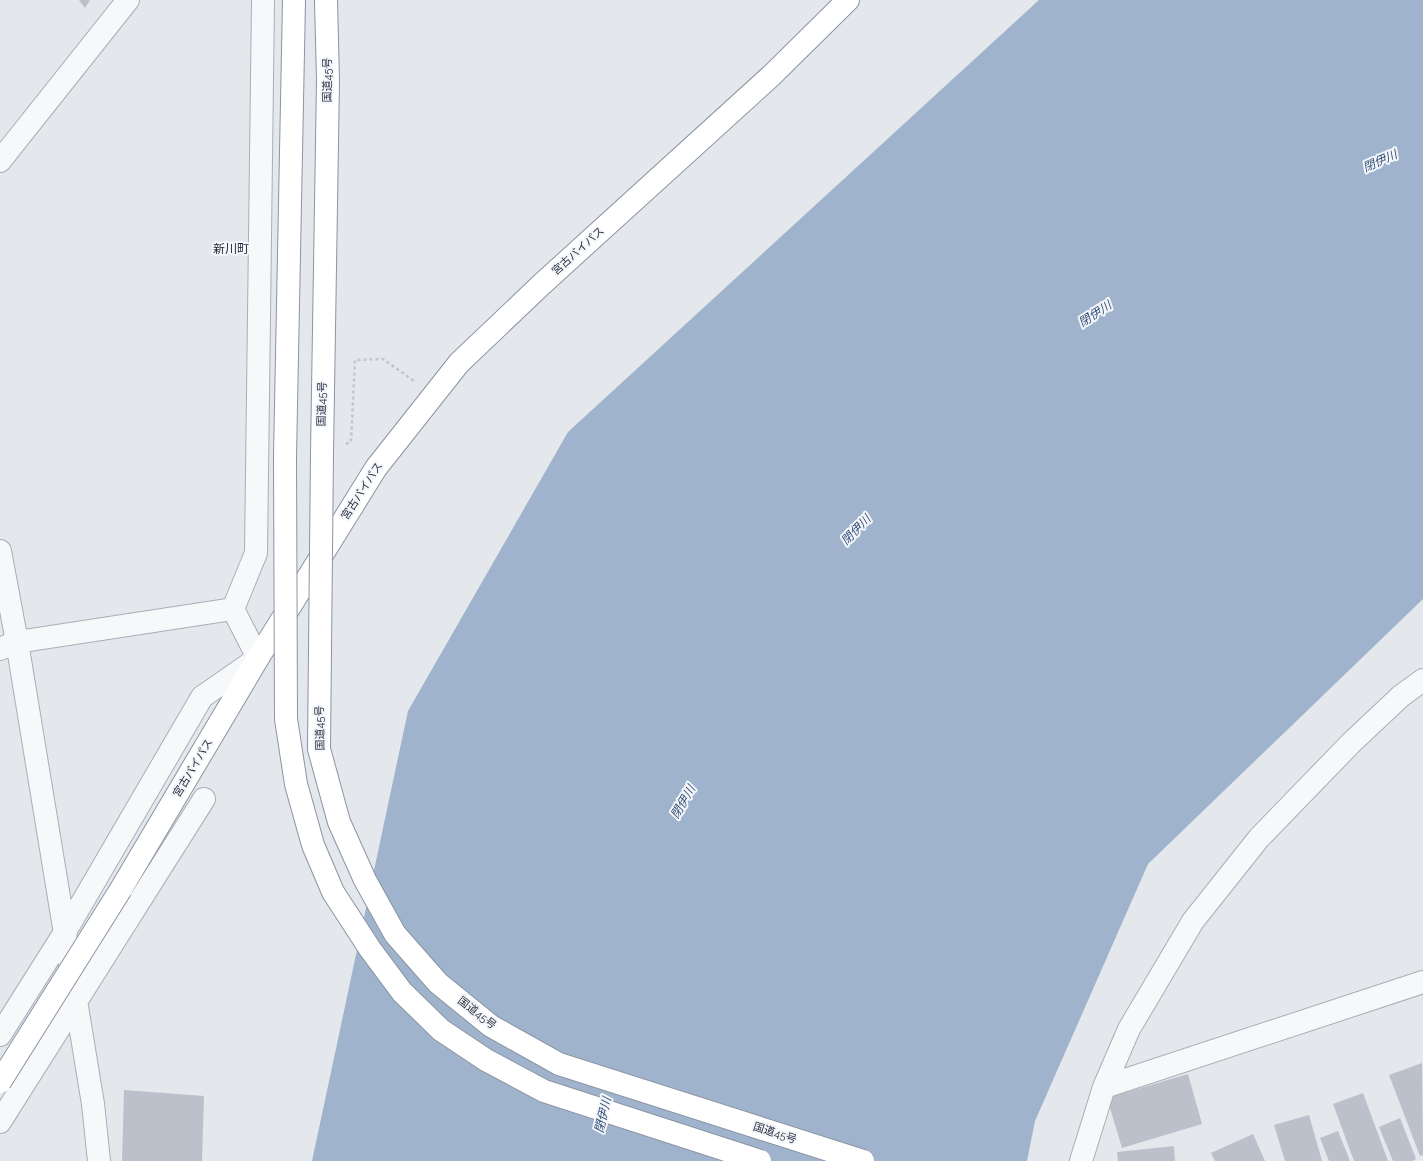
<svg xmlns="http://www.w3.org/2000/svg" width="1423" height="1161" font-family="Raleway,'Noto Sans JP',sans-serif">
  <style>
    .water { fill: #9fb4cc }
    .building { fill: #bbc0ca }
    .lines { fill: none; stroke-linecap: round; stroke-linejoin: round }
    .minor-casing { stroke: #a9aeb7; stroke-width: 24 }
    .highway-casing { stroke: #8b94a3; stroke-width: 24 }
    .path { stroke: #c2c5cb; stroke-width: 2.5; stroke-dasharray: 3 3; stroke-linecap: butt }
    .minor { stroke: #f7f8fa; stroke-width: 22 }
    .highway { stroke: #fff; stroke-width: 22 }
    .highway-bridge-casing { stroke: #8b94a3; stroke-width: 24; stroke-linecap: butt }
    .highway-bridge { stroke: #fff; stroke-width: 22 }
    .labels { text-anchor: middle; dominant-baseline: central; stroke-width: 4; stroke-linejoin: round; paint-order: stroke }
    .street-label { font-size: 11px; fill: #2b3445; stroke: #f4f6f9 }
    .water-label { font-size: 12px; font-style: italic; fill: #34527a; stroke: #f4f6f9 }
    .neighbourhood-label { font-size: 12px; fill: #1d2536; stroke: #f4f6f9 }
  </style>
  <rect width="100%" height="100%" fill="#e4e7ec"/>
  <path class="water" d="M 1039,0 L 1423,0 L 1423,599 L 1148,864 L 1035,1121 L 1027,1161 L 312,1161 L 408,711 L 568,432 Z"/>
  <path class="building" d="M 79,0 L 90,0 L 85,8 Z
    M 1422,1063 L 1423,1155 L 1420,1156 L 1389,1075 Z
    M 1188,1074 L 1202,1124 L 1122,1148 L 1107,1098 Z
    M 124,1090 L 204,1096 L 202,1161 L 122,1161 Z
    M 1363,1093 L 1388,1161 L 1354,1161 L 1333,1104 Z
    M 1309,1115 L 1322,1161 L 1285,1161 L 1274,1125 Z
    M 1400,1118 L 1416,1159 L 1412,1161 L 1393,1161 L 1379,1127 Z
    M 1338,1131 L 1350,1161 L 1329,1161 L 1320,1138 Z
    M 1253,1134 L 1265,1161 L 1215,1161 L 1211,1153 Z
    M 1174,1146 L 1175,1161 L 1118,1161 L 1117,1152 Z"/>
  <g class="lines">
    <g class="minor-casing">
      <path id="minor" d="M 0,161 L 128,0
        M 0,551 L 17,642 L 93,1104 L 99,1161
        M 233,609 L 256,553 L 263,0
        M 0,649 L 17,642 L 233,609 L 258,658 L 202,697 L 65,932 L 0,1035
        M 1104,1087 L 1423,982
        M 0,1122 L 204,799
        M 1081,1161 L 1104,1087 L 1129,1029 L 1193,921 L 1259,838 L 1351,743 L 1401,696 L 1423,680"/>
    </g>
    <g class="highway-casing">
      <path id="highway" d="M 322,453 L 328,80 L 326,0
        M 285,457 L 294,0
        M 121,889 L 258,658 L 376,468 L 459,363 L 542,284 L 772,75 L 848,0"/>
    </g>
    <path class="path" d="M 346,444 L 351,442 L 355,360 L 383,359 L 414,381"/>
    <use href="#minor" class="minor"/>
    <use href="#highway" class="highway"/>
    <g class="highway-bridge-casing">
      <path id="highway-bridge" d="M 322,453 L 319,749 L 339,822 L 365,880 L 395,934 L 438,983 L 491,1026 L 559,1064 L 863,1161
        M 285,457 L 286,719 L 296,784 L 313,845 L 333,892 L 370,949 L 402,992 L 441,1030 L 486,1060 L 544,1091 L 760,1161
        M 0,1082 L 121,889"/>
    </g>
    <use href="#highway-bridge" class="highway-bridge"/>
  </g>
  <g class="labels">
    <g class="street-label">
      <text transform="translate(327 80) rotate(-90)">国道45号</text>
      <text transform="translate(578 251) rotate(-42)">宮古バイパス</text>
      <text transform="translate(322 404) rotate(-89)">国道45号</text>
      <text transform="translate(362 491) rotate(-57)">宮古バイパス</text>
      <text transform="translate(320 728) rotate(-91)">国道45号</text>
      <text transform="translate(193 768) rotate(-59)">宮古バイパス</text>
      <text transform="translate(477 1013) rotate(38)">国道45号</text>
      <text transform="translate(775 1133) rotate(18)">国道45号</text>
    </g>
    <g class="water-label">
      <text transform="translate(1380 161) rotate(-24)">閉伊川</text>
      <text transform="translate(1095 314) rotate(-33)">閉伊川</text>
      <text transform="translate(856 530) rotate(-46)">閉伊川</text>
      <text transform="translate(683 802) rotate(-60)">閉伊川</text>
      <text transform="translate(603 1115) rotate(-77)">閉伊川</text>
    </g>
    <g class="neighbourhood-label">
      <text x="231" y="249">新川町</text>
    </g>
  </g>
</svg>
